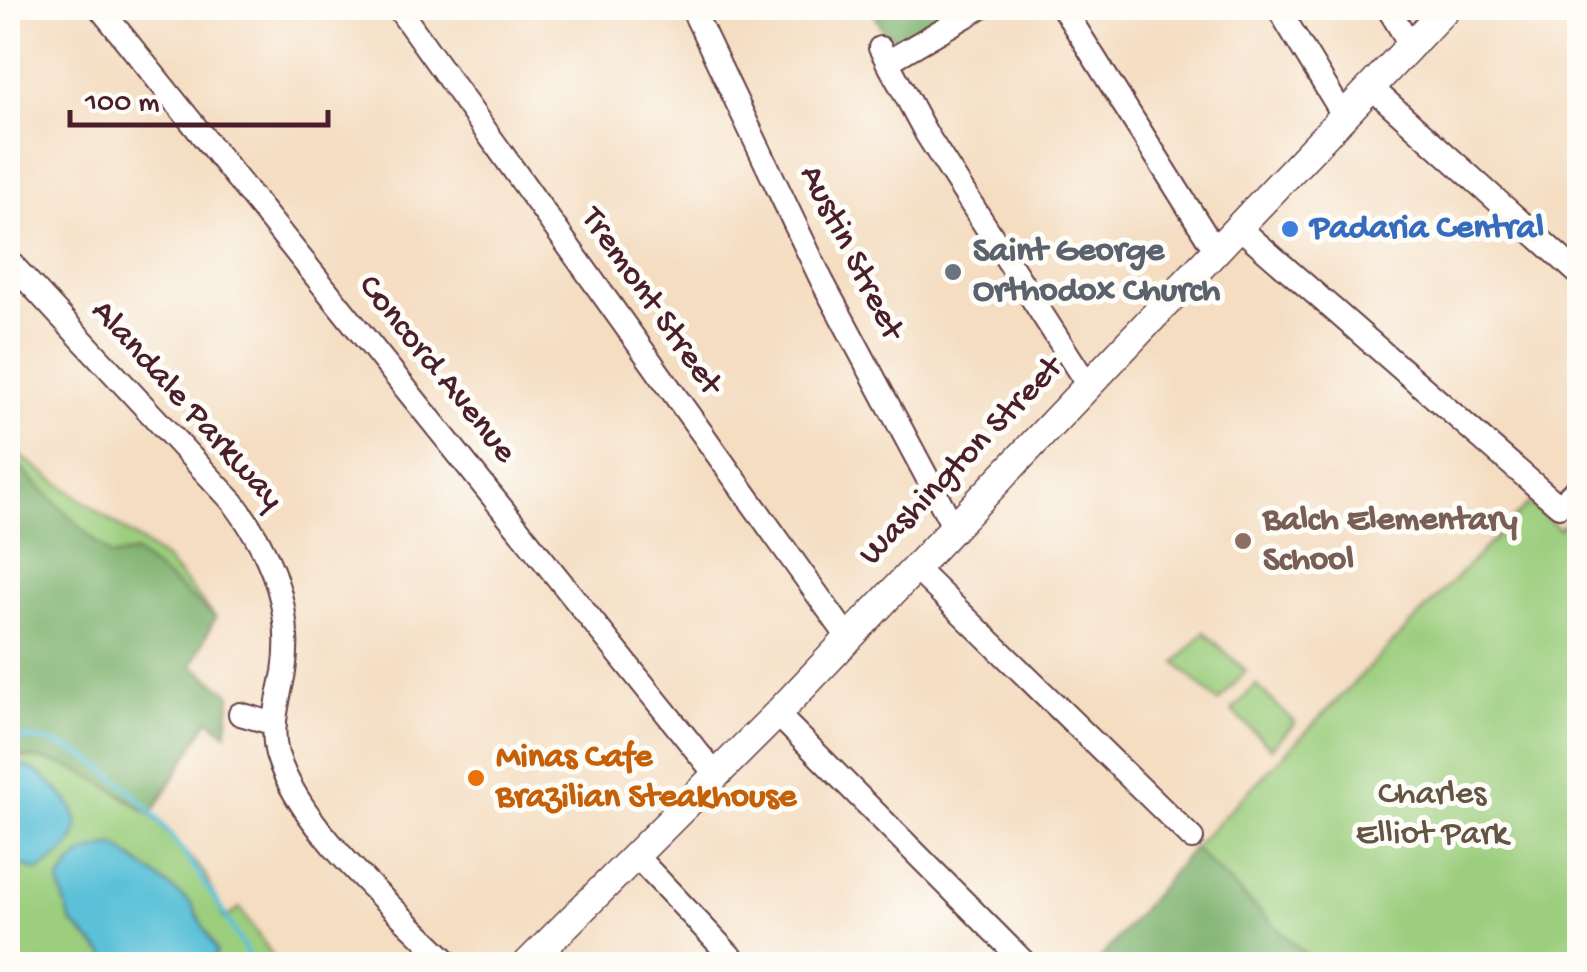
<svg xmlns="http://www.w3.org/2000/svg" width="1587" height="972" font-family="'Gochi Hand',sans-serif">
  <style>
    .green { fill: #9cce7e; stroke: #737654; stroke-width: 2.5 }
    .forest { fill: #7db16d; stroke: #64684c; stroke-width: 2.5 }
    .water { fill: #5bc1d8; stroke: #527082; stroke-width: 2.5 }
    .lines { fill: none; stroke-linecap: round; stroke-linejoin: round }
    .stream { stroke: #5bc1d8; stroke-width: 5 }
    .minor-casing { stroke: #643c42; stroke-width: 26 }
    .major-casing { stroke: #643c42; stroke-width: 31 }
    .minor { stroke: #fff; stroke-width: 22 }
    .major { stroke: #fff; stroke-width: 28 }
    .shop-dot { fill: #3f7fe0; stroke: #fdfcf7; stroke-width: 4 }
    .worship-dot { fill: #6b7280; stroke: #fdfcf7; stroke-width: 4 }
    .education-dot { fill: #8d6e63; stroke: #fdfcf7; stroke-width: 4 }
    .food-dot { fill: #e8710a; stroke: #fdfcf7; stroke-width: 4 }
    .labels { text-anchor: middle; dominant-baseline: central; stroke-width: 10; stroke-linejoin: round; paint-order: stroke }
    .shop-label { font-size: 35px; font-weight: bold; fill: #366cbe; stroke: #fdfcf7; text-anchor: start }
    .worship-label { font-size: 35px; font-weight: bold; fill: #5b616d; stroke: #fdfcf7; text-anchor: start }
    .street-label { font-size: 35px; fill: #4a1f2b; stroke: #fdfcf7 }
    .education-label { font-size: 35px; font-weight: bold; fill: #785e54; stroke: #fdfcf7; text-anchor: start }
    .food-label { font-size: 35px; font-weight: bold; fill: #c56008; stroke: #fdfcf7; text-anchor: start }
    .park-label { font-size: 35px; fill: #635444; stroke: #fdfcf7 }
  </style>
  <rect width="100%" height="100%" fill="#fdfcf7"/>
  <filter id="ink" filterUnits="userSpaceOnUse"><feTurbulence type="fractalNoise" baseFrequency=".01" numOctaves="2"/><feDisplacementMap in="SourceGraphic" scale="20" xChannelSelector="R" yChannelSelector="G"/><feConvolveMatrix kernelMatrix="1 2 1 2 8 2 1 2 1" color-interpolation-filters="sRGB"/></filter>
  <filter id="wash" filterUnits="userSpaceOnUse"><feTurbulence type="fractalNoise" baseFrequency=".0048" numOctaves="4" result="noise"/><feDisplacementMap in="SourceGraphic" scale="40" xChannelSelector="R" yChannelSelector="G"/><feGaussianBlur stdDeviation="2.25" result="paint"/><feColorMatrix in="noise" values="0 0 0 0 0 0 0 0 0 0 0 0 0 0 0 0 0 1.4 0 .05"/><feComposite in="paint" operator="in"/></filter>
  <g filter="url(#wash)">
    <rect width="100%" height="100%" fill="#f4ddc1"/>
    <path class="green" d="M 8,447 L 166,560 L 215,617 L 192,665 L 231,695 L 226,733 L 209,719 L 151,815 L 205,874 L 224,919 L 240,908 L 278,964 L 8,964 Z
      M 1529,503 L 1559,529 L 1579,509 L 1579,964 L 1313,964 L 1193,848 Z
      M 1204,632 L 1246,671 L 1218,702 L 1176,663 Z
      M 1256,685 L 1295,723 L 1271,748 L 1232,711 Z"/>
    <path class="forest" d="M 872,8 L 956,8 L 896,39 L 884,32 Z
      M 8,456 L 111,557 L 135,552 L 215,617 L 192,665 L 231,695 L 226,733 L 209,719 L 151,815 C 103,782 67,756 8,757 Z
      M 1193,848 L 1315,964 L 1096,964 Z"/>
    <path class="water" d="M 8,764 C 29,764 40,772 55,787 C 93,823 79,846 38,871 L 8,861 Z
      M 115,845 L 191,903 L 217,952 L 212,964 L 114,964 L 71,922 L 59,883 C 76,854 82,851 115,845 Z"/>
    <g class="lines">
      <path class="stream" d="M 8,739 C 119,727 207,882 253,964"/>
    </g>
  </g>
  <g filter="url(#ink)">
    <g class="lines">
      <g class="minor-casing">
        <path id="minor" d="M 100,8 L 716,775
          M 398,8 L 847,636
          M 692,8 L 822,281 L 953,526
          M 1063,8 L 1217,253
          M 1278,8 L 1345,118
          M 1388,8 L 1411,46
          M 1577,8 L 1580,10
          M 880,48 L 927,135 L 1087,384
          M 887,62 L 980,8
          M 1373,89 L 1580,275
          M 1241,229 L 1559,506 L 1580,485
          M 8,260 L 233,502 C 270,551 294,609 284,672 C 279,699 270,727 277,754 C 299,829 396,909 450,964
          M 915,568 L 1192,838
          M 240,714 L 275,724
          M 777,714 L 1026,964
          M 636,856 L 738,964"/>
      </g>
      <g class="major-casing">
        <path id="major" d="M 527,964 L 777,714 L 1446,8"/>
      </g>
      <use href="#minor" class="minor"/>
      <use href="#major" class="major"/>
    </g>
  </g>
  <circle class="shop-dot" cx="1290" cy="229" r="10"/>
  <circle class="worship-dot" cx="953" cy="272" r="10"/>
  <circle class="education-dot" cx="1243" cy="541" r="10"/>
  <circle class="food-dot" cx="476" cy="778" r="10"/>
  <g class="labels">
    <g class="shop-label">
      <text x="1310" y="229">Padaria Central</text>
    </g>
    <g class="worship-label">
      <text x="973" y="252">Saint George<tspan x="973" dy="40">Orthodox Church</tspan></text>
    </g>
    <g class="street-label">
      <text transform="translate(850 253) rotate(63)">Austin Street</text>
      <text transform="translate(650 302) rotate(55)">Tremont Street</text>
      <text transform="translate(436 370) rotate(51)">Concord Avenue</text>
      <text transform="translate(186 406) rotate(48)">Alandale Parkway</text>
      <text transform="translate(962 462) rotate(-46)">Washington Street</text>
    </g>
    <g class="education-label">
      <text x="1263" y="521">Balch Elementary<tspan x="1263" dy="40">School</tspan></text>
    </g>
    <g class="food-label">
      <text x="496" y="758">Minas Cafe<tspan x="496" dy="40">Brazilian Steakhouse</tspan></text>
    </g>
    <g class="park-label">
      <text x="1432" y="795">Charles<tspan x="1432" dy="40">Elliot Park</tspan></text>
    </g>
  </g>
  <rect width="1587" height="972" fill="none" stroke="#fdfcf7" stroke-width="40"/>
  <path d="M70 110v15h258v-15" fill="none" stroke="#4a1f2b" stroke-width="5"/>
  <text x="85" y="110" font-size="30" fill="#4a1f2b" stroke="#fdfcf7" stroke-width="8" paint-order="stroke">100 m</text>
</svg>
